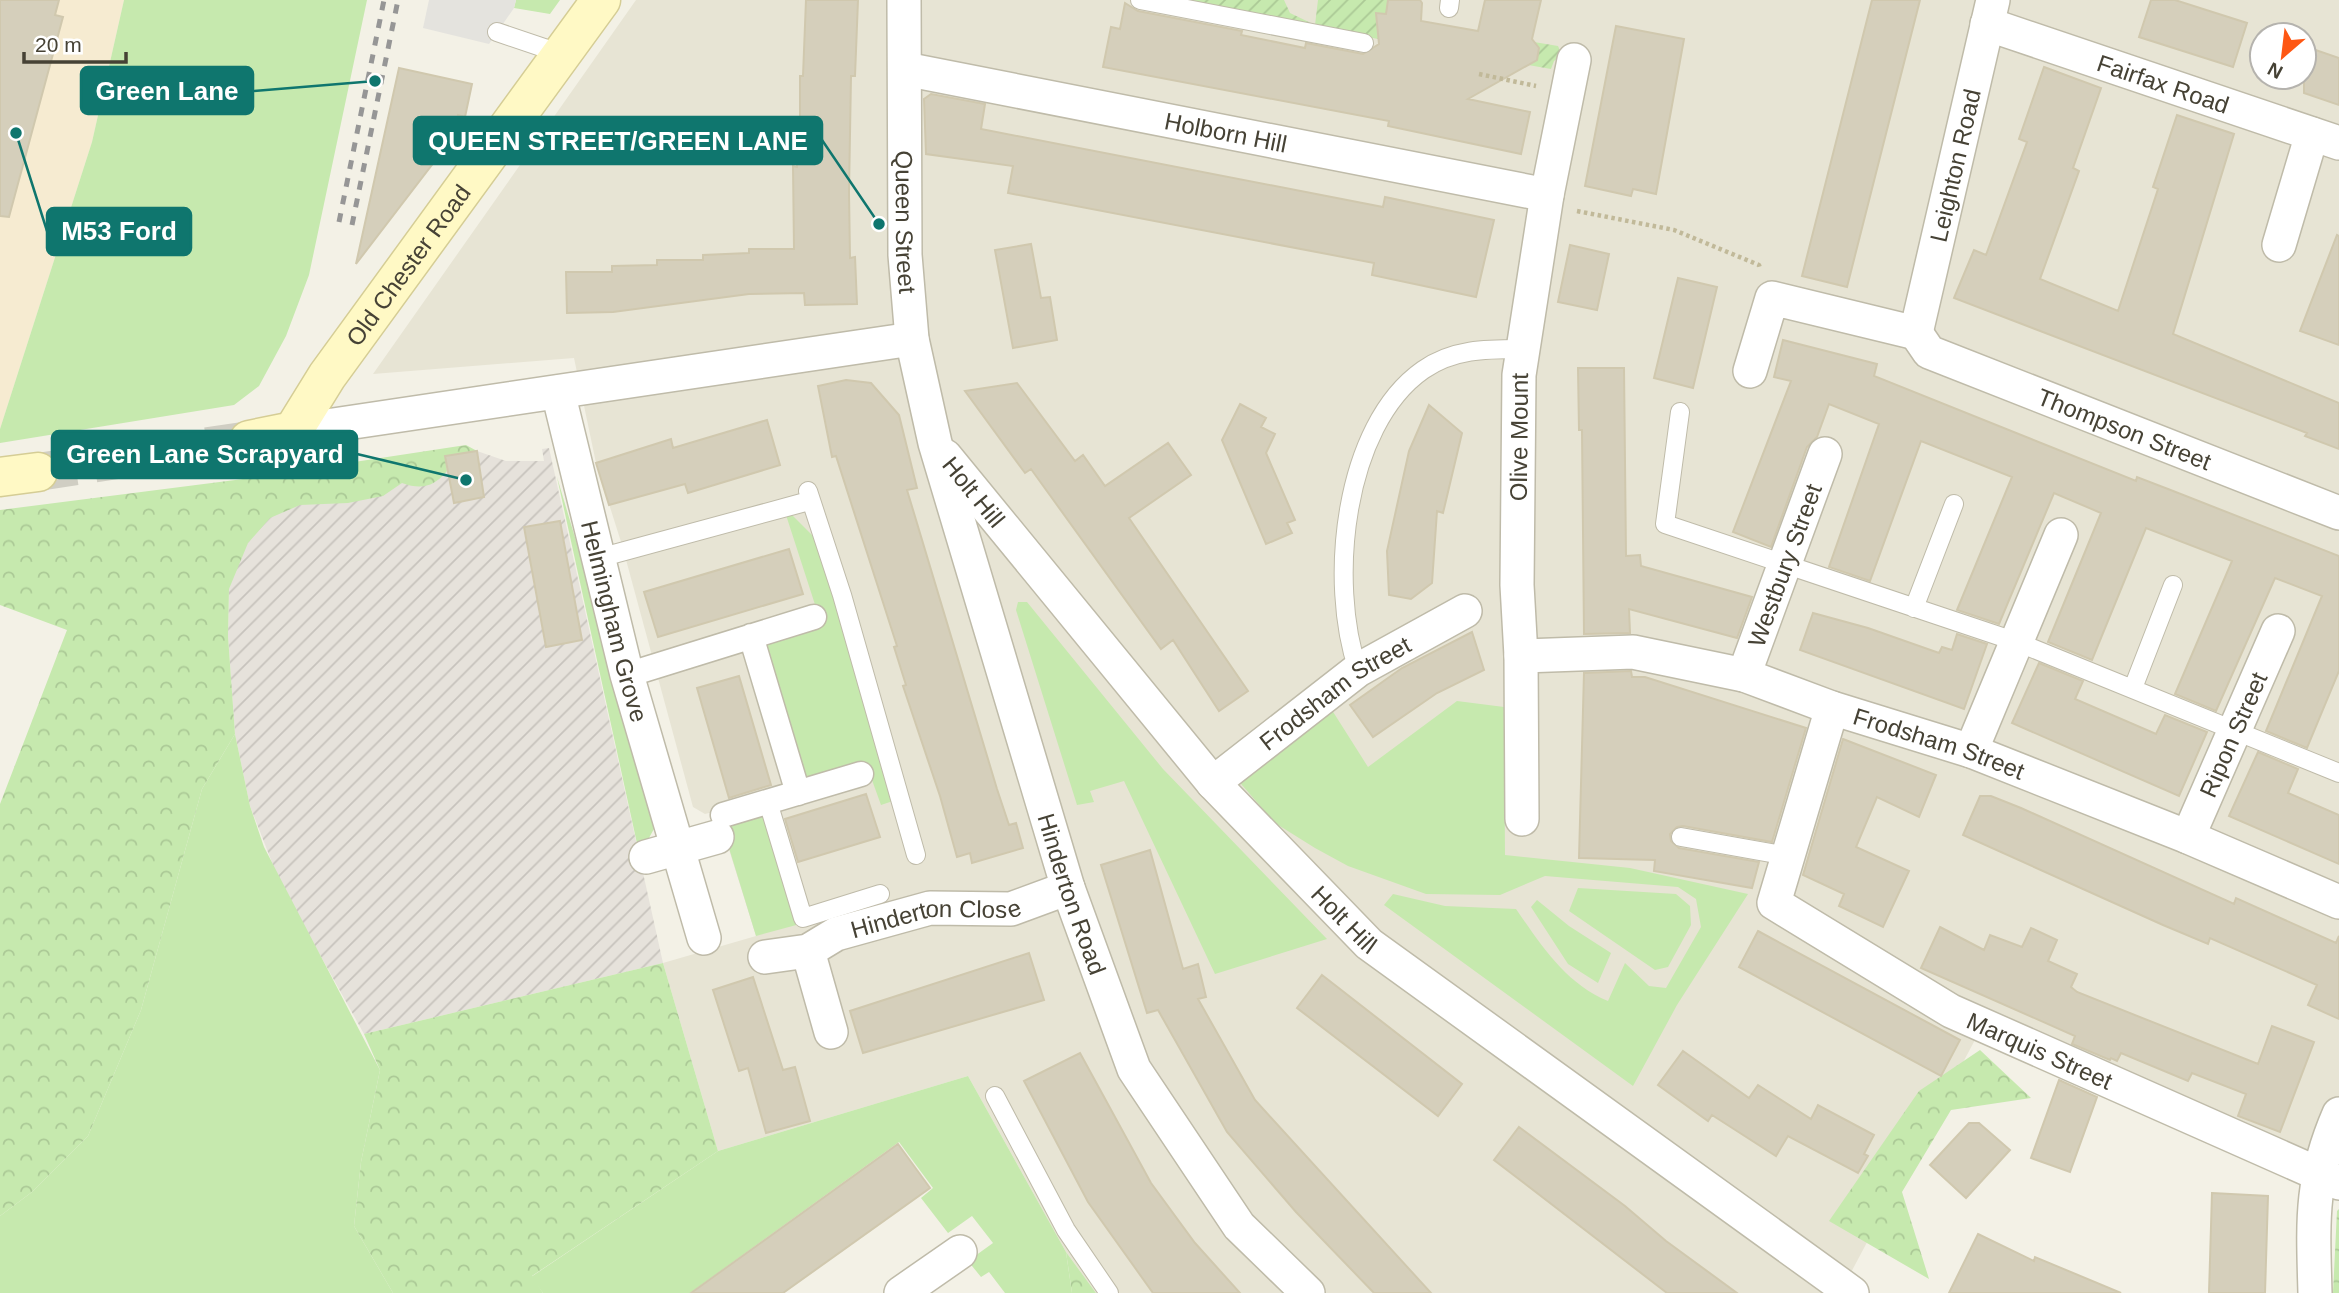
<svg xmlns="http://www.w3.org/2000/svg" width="2339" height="1293" font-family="Arial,sans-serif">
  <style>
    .residential { fill: #e7e4d4; fill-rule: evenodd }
    .commercial { fill: #f6ebd1 }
    .industrial { fill: url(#industrial-furrows) }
    .grass { fill: #c6e9ae }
    .forest { fill: url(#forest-crowns) }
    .garden { fill: url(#garden-furrows) }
    .parking { fill: #e4e3de }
    .building { fill: #d5cfbb; stroke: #d0c8ae; stroke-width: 2 }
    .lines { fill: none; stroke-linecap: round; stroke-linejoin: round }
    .secondary-tunnel { stroke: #d0cec3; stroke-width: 38; stroke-dasharray: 38 19; stroke-linecap: butt }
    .service-casing { stroke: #bfbba9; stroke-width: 20 }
    .pedestrian-casing { stroke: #bfbba9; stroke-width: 27 }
    .minor-casing { stroke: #bfbba9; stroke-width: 36 }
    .secondary-casing { stroke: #d5cd95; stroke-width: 41 }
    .path { stroke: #c1b999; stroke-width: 4.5; stroke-dasharray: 3.5 3.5; stroke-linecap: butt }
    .service { stroke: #fff; stroke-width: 18 }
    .pedestrian { stroke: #fff; stroke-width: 24 }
    .minor { stroke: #fff; stroke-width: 33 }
    .secondary { stroke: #fff9c5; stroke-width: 38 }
    .rail { stroke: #969696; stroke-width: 5; stroke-dasharray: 9 9; stroke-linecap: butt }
    .labels { text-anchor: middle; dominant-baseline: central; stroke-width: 5; stroke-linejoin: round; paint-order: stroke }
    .street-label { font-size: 24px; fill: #464235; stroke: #fff }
    .leader { fill: none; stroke: #0f766e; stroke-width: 2.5 }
    .callout-dot { fill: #0f766e; stroke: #fff; stroke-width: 2.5 }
    .callout { fill: #0f766e; stroke: #0f766e; stroke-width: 2.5 }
    .callout-label { font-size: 26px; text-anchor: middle; font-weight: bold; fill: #fff }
  </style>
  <defs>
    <pattern id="industrial-furrows" width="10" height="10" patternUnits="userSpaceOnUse" patternTransform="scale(1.75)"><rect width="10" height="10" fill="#e6e2db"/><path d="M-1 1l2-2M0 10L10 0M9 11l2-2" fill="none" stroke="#c7c3bd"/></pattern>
    <pattern id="forest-crowns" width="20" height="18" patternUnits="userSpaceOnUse" patternTransform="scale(1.75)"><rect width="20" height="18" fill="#c6e9ae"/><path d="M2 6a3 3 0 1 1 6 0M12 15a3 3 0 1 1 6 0" fill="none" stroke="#abc996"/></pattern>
    <pattern id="garden-furrows" width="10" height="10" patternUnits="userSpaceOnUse" patternTransform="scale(1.75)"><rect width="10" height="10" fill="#c6e9ae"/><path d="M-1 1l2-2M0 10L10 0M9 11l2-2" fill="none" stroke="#abc996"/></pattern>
  </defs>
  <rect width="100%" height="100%" fill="#f3f1e6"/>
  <path class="residential" d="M 636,0 L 2339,0 L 2339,1166 L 1976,1038 L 1840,1293 L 1096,1293 L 1066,1252 L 968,1076 L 718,1151 L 663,963 L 756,936 L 717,811 L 705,814 L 693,807 L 622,545 L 596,463 L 574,358 L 373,374 ZM 2262,35 L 2304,35 L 2304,77 L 2262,77 Z"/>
  <path class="commercial" d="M 0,0 L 124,0 L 92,142 L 0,429 Z"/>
  <path class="industrial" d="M 549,448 L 663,963 L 364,1034 L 280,883 L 250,806 L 235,734 L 228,636 L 229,589 L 243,479 L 477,451 L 506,461 L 544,461 L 542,449 Z"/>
  <path class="grass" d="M 124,0 L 367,0 L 309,275 L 286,336 L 259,386 L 234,405 L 0,443 L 0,429 L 92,142 Z
    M 516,0 L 560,0 L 550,14 L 514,8 Z
    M 557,477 L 607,645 L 656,825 L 649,838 L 638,848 Z
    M 790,513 L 818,541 L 846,643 L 896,800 L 881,805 L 868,769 L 800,788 L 756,640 L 820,620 L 786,515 Z
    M 1018,602 L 1027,602 L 1163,769 L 1327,939 L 1215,974 L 1124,781 L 1090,791 L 1094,802 L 1077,805 L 1016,610 Z
    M 1457,701 L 1504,707 L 1505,855 L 1630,868 L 1748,894 L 1677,1005 L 1633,1086 L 1384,905 L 1393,894 L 1445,906 L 1516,909 C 1541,945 1566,984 1608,1001 L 1625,963 L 1649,986 L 1666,988 L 1701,927 L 1696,899 L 1678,887 L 1545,876 L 1500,895 L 1426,894 L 1348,866 L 1315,848 L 1275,823 L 1235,777 L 1330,707 L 1368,767 Z
    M 235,734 L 250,806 L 264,847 L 380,1070 L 361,1162 L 354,1226 L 393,1293 L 0,1293 L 0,1216 L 32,1192 L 88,1136 L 141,1010 L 202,789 Z
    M 764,809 L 800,924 L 756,936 L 721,822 Z
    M 1578,888 L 1676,894 L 1690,906 L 1691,925 L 1668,967 L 1655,970 L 1569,911 Z
    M 1537,900 L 1569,926 L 1611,953 L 1598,983 L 1568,964 L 1531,907 Z
    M 968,1076 L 1066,1252 L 1072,1293 L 1005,1293 L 989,1272 L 981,1277 L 968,1261 L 993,1243 L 972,1216 L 948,1233 L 921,1198 L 933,1188 L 899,1142 L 690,1293 L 543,1293 L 531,1277 L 718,1151 Z"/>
  <path class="forest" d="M 466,445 L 477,451 L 445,456 L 447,471 C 434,487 421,490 402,483 L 383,496 L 348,503 L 300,505 L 270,518 L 248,543 L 229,589 L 228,636 L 235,734 L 202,789 L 141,1010 L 88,1136 L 32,1192 L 0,1216 L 0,804 L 67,630 L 0,605 L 0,510 L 243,479 Z
    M 663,963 L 718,1151 L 532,1276 L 543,1293 L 393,1293 L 354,1226 L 361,1162 L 380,1070 L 364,1034 Z
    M 1980,1050 L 2031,1098 L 1951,1110 L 1902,1192 L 1929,1279 L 1829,1221 L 1919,1091 Z
    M 2339,1209 L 2339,1293 L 2333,1293 L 2337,1211 Z
    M 1066,1252 L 1096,1293 L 1072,1293 Z"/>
  <path class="garden" d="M 1182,0 L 1284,0 L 1290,13 L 1315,25 L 1318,0 L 1388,0 L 1386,14 L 1376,13 L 1378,39 Z
    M 1534,42 L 1558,46 L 1562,55 L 1554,61 L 1551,69 L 1500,60 L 1530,64 L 1537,60 L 1539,48 Z"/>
  <path class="parking" d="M 429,0 L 516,0 L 514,8 L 489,44 L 423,28 Z"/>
  <path class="building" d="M 0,0 L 59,0 L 55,15 L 63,17 L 9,217 L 0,216 Z
    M 806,0 L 858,0 L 855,76 L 851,76 L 849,192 L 850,258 L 855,257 L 857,304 L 805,305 L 804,293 L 749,294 L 613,312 L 567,313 L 566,272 L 612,272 L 612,266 L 657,265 L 657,260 L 703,260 L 703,255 L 749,253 L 749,249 L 794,249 L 793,166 L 797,167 L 797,120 L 800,121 L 800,76 L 803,76 Z
    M 1388,0 L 1420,0 L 1422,3 L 1421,21 L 1478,31 L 1485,0 L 1541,0 L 1532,39 L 1539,48 L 1537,60 L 1468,99 L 1530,112 L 1521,154 L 1388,126 L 1389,121 L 1103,67 L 1111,27 L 1120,29 L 1125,3 L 1138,11 L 1242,31 L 1241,35 L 1305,48 L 1306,43 L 1363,54 L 1379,44 L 1376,13 L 1386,14 Z
    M 1872,0 L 1920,0 L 1847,287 L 1802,276 Z
    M 2151,0 L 2175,0 L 2247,23 L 2233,67 L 2139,37 Z
    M 1616,26 L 1684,39 L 1656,194 L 1633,189 L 1631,196 L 1585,186 Z
    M 2304,46 L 2339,58 L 2339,105 L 2304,93 Z
    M 2044,67 L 2101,88 L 2073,168 L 2079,171 L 2040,279 L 2118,311 L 2158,189 L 2153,187 L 2177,115 L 2234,134 L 2173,334 L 2339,403 L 2339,449 L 2305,436 L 2307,433 L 1954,298 L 1974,250 L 1986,255 L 2027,142 L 2019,139 Z
    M 399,68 L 472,84 L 465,117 L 458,115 L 454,136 L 356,264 Z
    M 931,94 L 985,104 L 981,129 L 1383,207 L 1385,197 L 1494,220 L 1476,297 L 1372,275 L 1374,263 L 1008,193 L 1013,166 L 926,154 L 924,99 Z
    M 2337,235 L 2339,236 L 2339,345 L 2300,331 Z
    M 1031,244 L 1041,298 L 1050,297 L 1057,340 L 1013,348 L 995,250 Z
    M 1570,245 L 1609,254 L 1597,310 L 1558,302 Z
    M 1678,278 L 1717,287 L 1693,388 L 1654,378 Z
    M 1783,340 L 1877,364 L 1874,376 L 2136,481 L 2137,477 L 2168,489 L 2339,556 L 2339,671 L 2307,748 L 2266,731 L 2322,596 L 2275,578 L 2216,711 L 2175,694 L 2232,561 L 2146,528 L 2092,660 L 2048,642 L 2101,513 L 2054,493 L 1999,624 L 1957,610 L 2012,477 L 1921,441 L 1870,581 L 1829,567 L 1879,424 L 1829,404 L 1817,437 L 1807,447 L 1771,547 L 1733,532 L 1791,381 L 1774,377 Z
    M 1578,368 L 1624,368 L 1626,556 L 1640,555 L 1641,566 L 1752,597 L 1737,638 L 1629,609 L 1630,633 L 1584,634 L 1582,430 L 1579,430 Z
    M 846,380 L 871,383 L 899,415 L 917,488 L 907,490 L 997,789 L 1009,825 L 1016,823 L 1023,848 L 972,863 L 970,853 L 957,857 L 940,796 L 903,686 L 906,685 L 894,647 L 897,646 L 836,456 L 832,457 L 818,386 Z
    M 1017,383 L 1075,461 L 1083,455 L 1105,486 L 1168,443 L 1191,475 L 1129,518 L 1248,691 L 1219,711 L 1173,640 L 1161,649 L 1031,469 L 1025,473 L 965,391 Z
    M 1240,404 L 1266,418 L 1261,427 L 1275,434 L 1266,453 L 1295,520 L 1287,523 L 1292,533 L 1266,544 L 1222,440 Z
    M 1429,405 L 1462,433 L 1443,513 L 1437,511 L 1432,583 L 1411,599 L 1389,595 L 1387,551 L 1409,451 Z
    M 767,420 L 780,465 L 688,493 L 685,484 L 609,505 L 596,463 L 671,439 L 673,448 Z
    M 477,451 L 484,497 L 454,503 L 445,456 Z
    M 560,521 L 582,640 L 546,647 L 524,527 Z
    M 789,549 L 803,594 L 658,637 L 644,592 Z
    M 1813,613 L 1868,628 L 1939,653 L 1942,647 L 1952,650 L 1957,634 L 1987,644 L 1964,709 L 1800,650 Z
    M 1472,632 L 1484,670 L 1437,693 L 1373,737 L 1350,705 L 1402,668 Z
    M 2039,663 L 2083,681 L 2075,699 L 2156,734 L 2165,715 L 2207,732 L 2179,796 L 2012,723 Z
    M 1631,671 L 1632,677 L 1645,677 L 1806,728 L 1772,842 L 1683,826 L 1677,827 L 1670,834 L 1671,841 L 1679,848 L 1759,862 L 1752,888 L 1654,871 L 1655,860 L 1579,858 L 1584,673 Z
    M 739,676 L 771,785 L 729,798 L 697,688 Z
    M 1843,739 L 1936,775 L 1919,817 L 1877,797 L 1856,847 L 1909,871 L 1883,927 L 1839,906 L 1844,894 L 1803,875 Z
    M 2258,752 L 2298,769 L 2288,793 L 2339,815 L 2339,864 L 2229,816 Z
    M 866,794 L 880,837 L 798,862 L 785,819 Z
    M 1980,796 L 1991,796 L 2021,808 L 2234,904 L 2236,898 L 2336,943 L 2339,936 L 2339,1019 L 2308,1005 L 2317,985 L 2210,938 L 2208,944 L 2163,925 L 1963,835 Z
    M 1150,850 L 1183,969 L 1198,964 L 1206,997 L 1198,999 L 1255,1100 L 1431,1293 L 1374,1293 L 1296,1212 L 1227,1132 L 1158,1010 L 1147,1013 L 1101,865 Z
    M 1940,927 L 1984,950 L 1990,935 L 2022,947 L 2031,928 L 2057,940 L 2048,961 L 2077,974 L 2071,987 L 2077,992 L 2258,1064 L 2272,1026 L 2314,1042 L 2280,1132 L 2238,1116 L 2246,1094 L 2192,1073 L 2188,1081 L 2121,1053 L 2117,1061 L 2111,1058 L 2110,1060 L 2072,1044 L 2075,1036 L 1921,968 Z
    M 1758,931 L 1960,1040 L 1941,1076 L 1739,967 Z
    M 1029,953 L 1044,1000 L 863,1053 L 850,1011 Z
    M 1322,975 L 1462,1084 L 1438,1116 L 1297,1008 Z
    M 753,977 L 783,1070 L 795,1067 L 810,1121 L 766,1133 L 748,1068 L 739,1071 L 713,990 Z
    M 1683,1051 L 1749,1098 L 1758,1085 L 1811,1119 L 1818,1105 L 1874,1135 L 1864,1154 L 1868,1156 L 1858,1173 L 1788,1136 L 1776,1156 L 1712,1115 L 1708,1121 L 1658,1085 Z
    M 1080,1053 L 1151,1183 L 1195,1243 L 1240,1293 L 1153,1293 L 1088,1202 L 1024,1081 Z
    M 2059,1080 L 2097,1097 L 2070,1172 L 2031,1158 Z
    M 1969,1123 L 1979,1123 L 2010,1150 L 1966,1198 L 1930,1165 Z
    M 1519,1127 L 1625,1206 L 1666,1241 L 1737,1293 L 1667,1293 L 1494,1160 Z
    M 898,1144 L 930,1188 L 783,1293 L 691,1293 Z
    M 2212,1193 L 2268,1196 L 2265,1293 L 2209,1293 Z
    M 1978,1234 L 2034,1261 L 2035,1257 L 2121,1293 L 1949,1293 Z"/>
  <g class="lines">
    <path class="secondary-tunnel" d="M 38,472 L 249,440"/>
    <g class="service-casing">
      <path id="service" d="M 1140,0 L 1364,43
        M 1449,8 L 1450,0
        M 497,32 L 562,54
        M 1680,412 L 1665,524 L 2017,642 L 2339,773
        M 808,491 L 842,595 L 916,855
        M 599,558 L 809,501
        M 1914,608 L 1954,504
        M 1358,670 C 1328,583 1343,426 1423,370 C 1453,349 1486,349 1520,349
        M 2133,688 L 2173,585
        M 768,802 L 803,918 L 880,894
        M 1681,837 L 1788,856
        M 995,1096 L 1066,1230 L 1109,1293"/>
    </g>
    <g class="pedestrian-casing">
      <path id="pedestrian" d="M 751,636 L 798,793
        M 627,675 L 814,617
        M 723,815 L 861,774"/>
    </g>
    <g class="minor-casing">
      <g id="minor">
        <path id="s1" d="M 904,0 L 905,255 L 912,339 L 935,443 L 1068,888 L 1134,1069 L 1239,1226 L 1308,1293"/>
        <path id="s2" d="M 1987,24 L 2339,143"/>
        <path id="s3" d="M 905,69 L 1547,195"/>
        <path d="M 2279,245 L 2312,134"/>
        <path id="s4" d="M 1916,333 L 1929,352 L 2339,513"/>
        <path id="s5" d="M 1916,333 L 1993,0"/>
        <path d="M 1750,371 L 1772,298 L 1916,333"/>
        <path id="s6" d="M 558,392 L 627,675 L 704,938"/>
        <path d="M 293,431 L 912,339"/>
        <path id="s7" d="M 945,456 L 1213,783 L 1369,944 L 1852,1293"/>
        <path id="s8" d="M 1521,656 L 1633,652 L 1744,675 L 1832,708 L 1971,751 L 2188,837 L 2339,902"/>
        <path id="s9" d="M 1744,675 L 1825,454"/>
        <path id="s10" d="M 1832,708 L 1774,903 L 1951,1011 L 2339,1183"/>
        <path d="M 1971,751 L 2061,535"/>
        <path id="s11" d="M 1213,783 L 1358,670 L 1465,611"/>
        <path id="s12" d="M 1522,819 L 1521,656 L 1517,585 L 1519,375 L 1547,195 L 1574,60"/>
        <path id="s13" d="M 2188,837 L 2278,631"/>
        <path d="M 646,857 L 717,837"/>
        <path d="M 808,951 L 831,1032"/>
        <path id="s14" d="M 765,957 L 808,951 L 836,934 L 930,908 L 1011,909 L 1068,888"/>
        <path d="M 901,1293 L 960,1252"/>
        <path d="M 2315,1293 C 2313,1221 2310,1181 2339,1114"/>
      </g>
    </g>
    <g class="secondary-casing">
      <g id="secondary">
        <path id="s15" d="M 249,440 L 293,431 L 327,376 L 601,0"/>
        <path d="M 0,477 L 38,472"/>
      </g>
    </g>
    <path class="path" d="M 1479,74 L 1536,86
      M 1577,211 L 1674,230 L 1759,265 L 1760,268"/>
    <use href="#service" class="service"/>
    <use href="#pedestrian" class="pedestrian"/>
    <use href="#minor" class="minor"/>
    <use href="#secondary" class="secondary"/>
    <path class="rail" d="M 339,222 L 384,0
      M 352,225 L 398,0"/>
  </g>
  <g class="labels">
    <g class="street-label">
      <text stroke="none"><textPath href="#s2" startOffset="186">Fairfax Road</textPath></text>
      <text stroke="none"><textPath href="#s3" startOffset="327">Holborn Hill</textPath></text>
      <text stroke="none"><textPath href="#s5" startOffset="172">Leighton Road</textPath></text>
      <text stroke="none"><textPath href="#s1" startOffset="222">Queen Street</textPath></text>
      <text stroke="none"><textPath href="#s15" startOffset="247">Old Chester Road</textPath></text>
      <text stroke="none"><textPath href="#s4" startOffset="233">Thompson Street</textPath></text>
      <text stroke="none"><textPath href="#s12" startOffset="382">Olive Mount</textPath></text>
      <text stroke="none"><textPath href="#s7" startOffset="46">Holt Hill</textPath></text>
      <text stroke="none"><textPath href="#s9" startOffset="117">Westbury Street</textPath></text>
      <text stroke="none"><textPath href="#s6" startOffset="236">Helmingham Grove</textPath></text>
      <text stroke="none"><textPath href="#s11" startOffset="152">Frodsham Street</textPath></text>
      <text stroke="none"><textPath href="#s13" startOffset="112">Ripon Street</textPath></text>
      <text stroke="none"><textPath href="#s8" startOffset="432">Frodsham Street</textPath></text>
      <text stroke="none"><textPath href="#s1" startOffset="917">Hinderton Road</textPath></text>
      <text stroke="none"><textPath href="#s14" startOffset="178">Hinderton Close</textPath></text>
      <text stroke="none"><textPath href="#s7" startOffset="612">Holt Hill</textPath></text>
      <text stroke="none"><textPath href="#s10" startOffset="508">Marquis Street</textPath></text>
    </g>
  </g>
  <path class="leader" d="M375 81L253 91M879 224L822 140M16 133L47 231M466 480L357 454"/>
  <g class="callout-dot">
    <circle cx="375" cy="81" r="7"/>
    <circle cx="879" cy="224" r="7"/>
    <circle cx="16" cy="133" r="7"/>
    <circle cx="466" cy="480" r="7"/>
  </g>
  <g class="callout">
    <rect x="81" y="67" width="172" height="47" rx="7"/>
    <rect x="414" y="117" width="408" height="47" rx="7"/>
    <rect x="47" y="208" width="144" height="47" rx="7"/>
    <rect x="52" y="431" width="305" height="47" rx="7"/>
  </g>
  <g class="callout-label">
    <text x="167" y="100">Green Lane</text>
    <text x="618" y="150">QUEEN STREET/GREEN LANE</text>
    <text x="119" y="240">M53 Ford</text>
    <text x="205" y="463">Green Lane Scrapyard</text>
  </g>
  <g transform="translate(2283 56) rotate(208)"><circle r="33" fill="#ffffff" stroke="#b5b3ae" stroke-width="2"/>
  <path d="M0-5L12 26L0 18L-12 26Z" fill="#fe5713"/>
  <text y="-10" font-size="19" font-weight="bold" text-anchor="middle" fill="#464235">N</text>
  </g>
  <path d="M24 52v10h102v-10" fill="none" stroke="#464235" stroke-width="3.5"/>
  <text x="35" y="52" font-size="21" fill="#464235" stroke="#ffffff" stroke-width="5" paint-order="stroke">20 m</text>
</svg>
